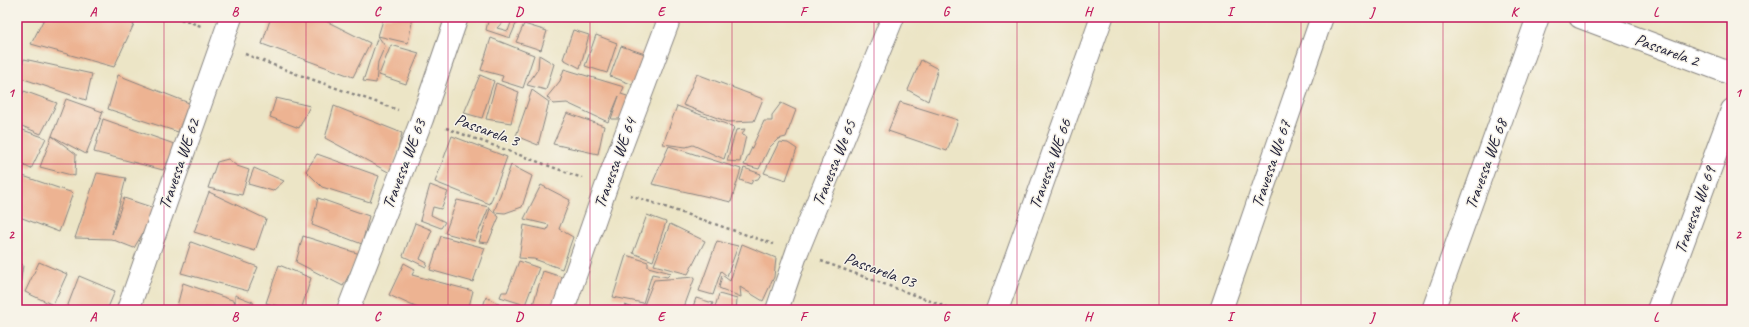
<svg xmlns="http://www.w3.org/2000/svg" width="1749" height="327" font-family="Caveat,sans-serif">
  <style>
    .building { fill: #edb392 }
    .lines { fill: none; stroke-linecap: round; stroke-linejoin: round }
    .street-casing { stroke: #878480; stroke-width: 24 }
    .path { stroke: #878480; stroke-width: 2.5; stroke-dasharray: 3 3; stroke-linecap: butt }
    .street { stroke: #fff; stroke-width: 22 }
    .grid { fill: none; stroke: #c2185b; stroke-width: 1; stroke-opacity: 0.55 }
    .labels { text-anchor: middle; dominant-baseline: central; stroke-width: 3; stroke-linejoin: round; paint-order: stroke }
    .street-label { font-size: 17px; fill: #22223b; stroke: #f7f3e8 }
    .neatline { fill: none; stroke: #c2185b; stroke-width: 1.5 }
    .grid-label { font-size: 13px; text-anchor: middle; font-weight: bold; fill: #c2185b }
  </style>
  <rect width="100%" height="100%" fill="#f7f3e8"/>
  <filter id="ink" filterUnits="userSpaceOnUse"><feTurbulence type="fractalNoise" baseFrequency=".025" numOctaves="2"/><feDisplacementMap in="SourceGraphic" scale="8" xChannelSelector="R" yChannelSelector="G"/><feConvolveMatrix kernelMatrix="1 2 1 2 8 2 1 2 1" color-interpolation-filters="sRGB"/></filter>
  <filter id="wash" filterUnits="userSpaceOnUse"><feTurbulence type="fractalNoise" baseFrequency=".012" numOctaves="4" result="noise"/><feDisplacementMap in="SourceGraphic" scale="16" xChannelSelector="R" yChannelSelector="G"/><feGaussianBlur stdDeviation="0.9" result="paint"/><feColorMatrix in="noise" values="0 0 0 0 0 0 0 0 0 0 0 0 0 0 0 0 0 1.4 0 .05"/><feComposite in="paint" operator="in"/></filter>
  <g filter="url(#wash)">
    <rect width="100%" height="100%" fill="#ece5c6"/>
    <g id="blocks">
      <path class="building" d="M 45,17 L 114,17 L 134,24 L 114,67 L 31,44 Z
        M 271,17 L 318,17 L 370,43 L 353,77 L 262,44 Z
        M 384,17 L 413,17 L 408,43 L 378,36 Z
        M 489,17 L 507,17 L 497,28 L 508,31 L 513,17 L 519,17 L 510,38 L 486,30 Z
        M 524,24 L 547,31 L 541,50 L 516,42 Z
        M 573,30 L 589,35 L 580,68 L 563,59 Z
        M 596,35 L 617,43 L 607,73 L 585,66 Z
        M 378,36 L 385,46 L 378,62 L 376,83 L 363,81 Z
        M 491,38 L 534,55 L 523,88 L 501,81 L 503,76 L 481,70 Z
        M 391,45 L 419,53 L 406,84 L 379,75 Z
        M 621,46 L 651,56 L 639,87 L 610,76 Z
        M 539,55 L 554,64 L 546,90 L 527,85 L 538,69 Z
        M 24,59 L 92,74 L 86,100 L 18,77 Z
        M 921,60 L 938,69 L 928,101 L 908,90 Z
        M 564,69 L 624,87 L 621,94 L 630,97 L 621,119 L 611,119 L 619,96 L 608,122 L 567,103 L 553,104 L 547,97 L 560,81 Z
        M 697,74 L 763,99 L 754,121 L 728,122 L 683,105 Z
        M 118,75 L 189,103 L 178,132 L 108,109 Z
        M 480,75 L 494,81 L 482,118 L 464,113 Z
        M 496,83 L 519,92 L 511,123 L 486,119 Z
        M 532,90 L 549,102 L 538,145 L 516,136 Z
        M 24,91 L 57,103 L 41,134 L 17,124 L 17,106 Z
        M 276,98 L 310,106 L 299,128 L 270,117 Z
        M 66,99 L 103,112 L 86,154 L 52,136 L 76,154 L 75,176 L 40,167 Z
        M 900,102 L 958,120 L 947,151 L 888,131 Z
        M 781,103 L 796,110 L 786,137 L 778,139 L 769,148 L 759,169 L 744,165 L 764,121 L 772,121 L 772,115 Z
        M 334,106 L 402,133 L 392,174 L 325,138 Z
        M 677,106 L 734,127 L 724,159 L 693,145 L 686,147 L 663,144 Z
        M 567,113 L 604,126 L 598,154 L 553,144 Z
        M 103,119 L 177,145 L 163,170 L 94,152 Z
        M 17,128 L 46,138 L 31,169 L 17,162 Z
        M 745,129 L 742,135 L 746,136 L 740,162 L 727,161 L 736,130 Z
        M 452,136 L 507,157 L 490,204 L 435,182 Z
        M 779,142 L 788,143 L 797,149 L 786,180 L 764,173 Z
        M 669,146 L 741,169 L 731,202 L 652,184 Z
        M 317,154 L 379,176 L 370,202 L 322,187 L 306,171 Z
        M 228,159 L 237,166 L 249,170 L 242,195 L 208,188 L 217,162 Z
        M 511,165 L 532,176 L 522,207 L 505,213 L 494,212 Z
        M 254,168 L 284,181 L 273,191 L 248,184 Z
        M 744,168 L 761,174 L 758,179 L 753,180 L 751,184 L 740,180 Z
        M 97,173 L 126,178 L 112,234 L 124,198 L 157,209 L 134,248 L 111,239 L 75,238 Z
        M 17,174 L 73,193 L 59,232 L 17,216 Z
        M 430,185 L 448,192 L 441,209 L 433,207 L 431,215 L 445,222 L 441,228 L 420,220 Z
        M 541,185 L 570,200 L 559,229 L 573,237 L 562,269 L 534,259 L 519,258 L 524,225 L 547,230 L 549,225 L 524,219 Z
        M 209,192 L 266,219 L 255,251 L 194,232 Z
        M 318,198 L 369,216 L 362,244 L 312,225 Z
        M 457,200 L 489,207 L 475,241 L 445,233 Z
        M 490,209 L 499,217 L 488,243 L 479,242 Z
        M 647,215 L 666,222 L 653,261 L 633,253 Z
        M 415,223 L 432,230 L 420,259 L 427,263 L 426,267 L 403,256 Z
        M 670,224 L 705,241 L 688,274 L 654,265 Z
        M 303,236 L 360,254 L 343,286 L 296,262 Z
        M 441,236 L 485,248 L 473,282 L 430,270 Z
        M 717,241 L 738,246 L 727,276 L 721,271 L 713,295 L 699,291 Z
        M 191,242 L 258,267 L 248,291 L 181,273 Z
        M 742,244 L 776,258 L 774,277 L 763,301 L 740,287 L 741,297 L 719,288 L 722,275 L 730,281 Z
        M 626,255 L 648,262 L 648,267 L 671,273 L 667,277 L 652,274 L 643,303 L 613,297 Z
        M 519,261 L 539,268 L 525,305 L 500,297 L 502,292 L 507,292 Z
        M 39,262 L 67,274 L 53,305 L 25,292 Z
        M 17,263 L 23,265 L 19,293 L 17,293 Z
        M 404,263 L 415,269 L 412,275 L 473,291 L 468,310 L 422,310 L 389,295 Z
        M 279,265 L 311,278 L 301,310 L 292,310 L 266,303 Z
        M 543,271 L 565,278 L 552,310 L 536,310 L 532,308 Z
        M 79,276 L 115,291 L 107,310 L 66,310 Z
        M 695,277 L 683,310 L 678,308 L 677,310 L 642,310 L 654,280 Z
        M 183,283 L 235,301 L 232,310 L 176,310 Z
        M 719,294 L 737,299 L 736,310 L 714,310 Z
        M 235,295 L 253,302 L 254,310 L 235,310 Z
        M 486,297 L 499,304 L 497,310 L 482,310 Z
        M 696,298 L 713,303 L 710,310 L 692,310 Z
        M 505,304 L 519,310 L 502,310 Z
        M 625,305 L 639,310 L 622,310 Z"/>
    </g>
  </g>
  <g filter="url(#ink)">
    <use href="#blocks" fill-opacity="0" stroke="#878480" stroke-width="1"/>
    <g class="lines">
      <g class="street-casing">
        <path id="street" d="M 1580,17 L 1732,74
          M 128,310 L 231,17
          M 348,310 L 422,119 L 457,17
          M 563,310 L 606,187 L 670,17
          M 777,310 L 797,252 L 893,17
          M 997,310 L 1102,17
          M 1221,310 L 1322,17
          M 1433,310 L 1538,17
          M 1658,310 L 1732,110"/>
      </g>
      <path class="path" d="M 175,17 L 201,26
        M 245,54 L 294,73 L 398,110
        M 446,128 L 582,178
        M 630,195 L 773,244
        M 821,261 L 955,310"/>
      <use href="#street" class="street"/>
    </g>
  </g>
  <path class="grid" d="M 164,17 L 164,310M 306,17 L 306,310M 448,17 L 448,310M 590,17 L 590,310M 732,17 L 732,310M 874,17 L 874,310M 1017,17 L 1017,310M 1159,17 L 1159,310M 1301,17 L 1301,310M 1443,17 L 1443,310M 1585,17 L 1585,310M 17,164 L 1732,164"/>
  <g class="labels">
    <g class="street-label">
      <text transform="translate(1667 50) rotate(20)">Passarela 2</text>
      <text transform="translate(487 130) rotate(20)">Passarela 3</text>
      <text transform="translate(615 163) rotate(-70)">Travessa WE 64</text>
      <text transform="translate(834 163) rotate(-68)">Travessa We 65</text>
      <text transform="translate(179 164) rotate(-71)">Travessa WE 62</text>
      <text transform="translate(404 164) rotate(-69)">Travessa WE 63</text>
      <text transform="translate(1050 164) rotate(-70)">Travessa WE 66</text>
      <text transform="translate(1271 164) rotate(-71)">Travessa We 67</text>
      <text transform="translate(1486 164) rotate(-70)">Travessa WE 68</text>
      <text transform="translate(1695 210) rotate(-70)">Travessa We 69</text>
      <text transform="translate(880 270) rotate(20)">Passarela 03</text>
    </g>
  </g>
  <rect width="1749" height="327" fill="none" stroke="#f7f3e8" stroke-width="44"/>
  <rect x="22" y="22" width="1705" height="283" class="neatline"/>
  <g class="grid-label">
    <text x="93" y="16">A</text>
    <text x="235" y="16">B</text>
    <text x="377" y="16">C</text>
    <text x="519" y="16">D</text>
    <text x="661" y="16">E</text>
    <text x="803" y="16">F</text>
    <text x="946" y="16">G</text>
    <text x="1088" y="16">H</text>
    <text x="1230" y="16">I</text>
    <text x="1372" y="16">J</text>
    <text x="1514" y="16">K</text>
    <text x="1656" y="16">L</text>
    <text x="11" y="97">1</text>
    <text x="1738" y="97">1</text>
    <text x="11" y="239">2</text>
    <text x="1738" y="239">2</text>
    <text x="93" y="321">A</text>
    <text x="235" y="321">B</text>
    <text x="377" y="321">C</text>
    <text x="519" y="321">D</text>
    <text x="661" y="321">E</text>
    <text x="803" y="321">F</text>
    <text x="946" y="321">G</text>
    <text x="1088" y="321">H</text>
    <text x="1230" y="321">I</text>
    <text x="1372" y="321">J</text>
    <text x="1514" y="321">K</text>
    <text x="1656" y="321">L</text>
  </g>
</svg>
